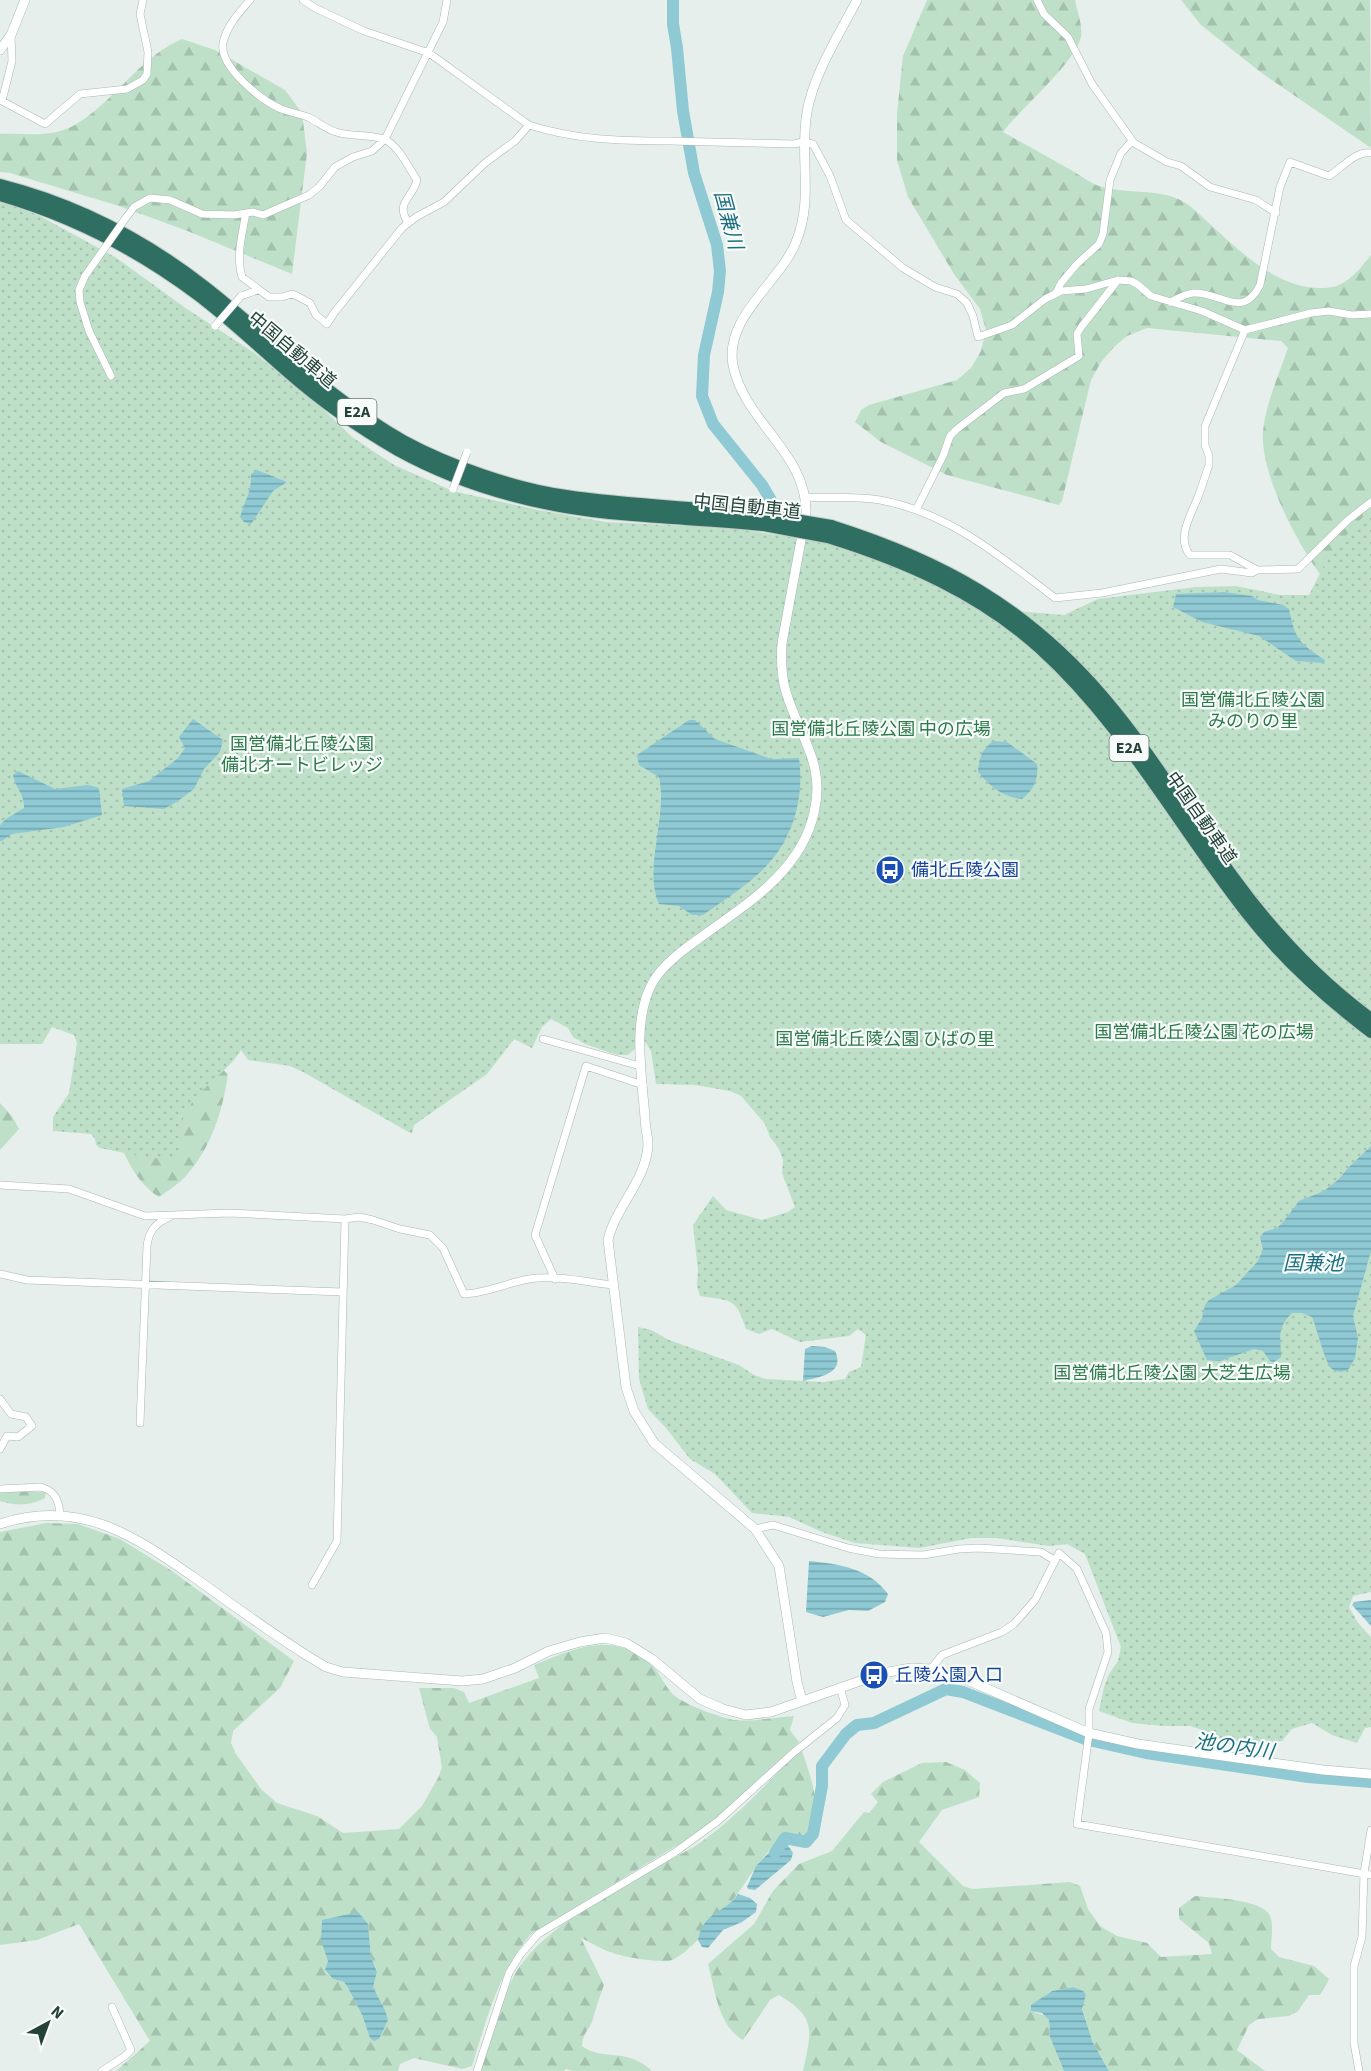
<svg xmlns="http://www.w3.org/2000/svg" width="1371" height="2071" font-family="'Source Sans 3','Noto Sans JP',sans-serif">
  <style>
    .forest { fill: url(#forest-firs); fill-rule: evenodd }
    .park { fill: url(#park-dots) }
    .water { fill: url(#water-rules) }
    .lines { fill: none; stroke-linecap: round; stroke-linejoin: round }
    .river { stroke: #8ec9d4; stroke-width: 12 }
    .street-casing { stroke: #a8b8b2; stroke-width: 8 }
    .secondary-casing { stroke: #a4bbb3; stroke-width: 10 }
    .highway-casing { stroke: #c2cac8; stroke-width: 14 }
    .street { stroke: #fff; stroke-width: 7 }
    .secondary { stroke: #fff; stroke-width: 9 }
    .highway { stroke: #2f6f62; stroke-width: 12 }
    .street-bridge-casing { stroke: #a8b8b2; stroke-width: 8; stroke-linecap: butt }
    .highway-bridge-casing { stroke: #c2cac8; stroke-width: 14; stroke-linecap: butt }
    .street-bridge { stroke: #fff; stroke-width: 7 }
    .highway-bridge { stroke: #2f6f62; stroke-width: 12 }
    .labels { text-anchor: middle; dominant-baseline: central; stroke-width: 4.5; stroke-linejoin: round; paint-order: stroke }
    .shield { fill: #f7fbf9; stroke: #637a73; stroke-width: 1.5 }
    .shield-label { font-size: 16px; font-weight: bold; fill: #24423a }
    .street-label { font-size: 18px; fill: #24423a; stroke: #f7fbf9 }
    .park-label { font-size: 18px; fill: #2d7a4b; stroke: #f7fbf9 }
    .transit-label { font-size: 18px; fill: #164399; stroke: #f7fbf9; text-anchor: start }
    .water-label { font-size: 20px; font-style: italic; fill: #1c6f80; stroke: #f7fbf9 }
  </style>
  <defs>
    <pattern id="forest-firs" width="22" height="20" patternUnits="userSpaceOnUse" patternTransform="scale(1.5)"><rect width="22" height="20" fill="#bfe0c8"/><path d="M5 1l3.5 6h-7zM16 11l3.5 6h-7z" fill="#a4c1ad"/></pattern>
    <pattern id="park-dots" width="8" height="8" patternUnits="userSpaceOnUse" patternTransform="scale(1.5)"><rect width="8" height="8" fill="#bfe0c8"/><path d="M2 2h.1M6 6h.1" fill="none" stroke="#a4c1ad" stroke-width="1.8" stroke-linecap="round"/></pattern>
    <pattern id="water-rules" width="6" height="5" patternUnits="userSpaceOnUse" patternTransform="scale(1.5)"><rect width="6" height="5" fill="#8ec9d4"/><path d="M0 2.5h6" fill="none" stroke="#74a5ad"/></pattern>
  </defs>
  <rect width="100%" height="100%" fill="#e6efeb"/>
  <path class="forest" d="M 927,0 L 1075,0 C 1077,11 1083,27 1081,37 C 1074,64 1021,108 1003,132 C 1026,145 1049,158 1071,170 C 1080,175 1090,183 1099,186 C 1124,194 1152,189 1176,198 C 1190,204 1201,216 1212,226 C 1240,251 1269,280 1307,287 C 1341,292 1351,280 1371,255 L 1371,625 C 1355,609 1336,594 1322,577 C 1297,543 1260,474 1263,431 C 1266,403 1279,374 1288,348 L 1281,341 L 1147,328 L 1127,336 L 1114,347 L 1101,362 L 1091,380 L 1062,501 L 1059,505 L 947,475 L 881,442 L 855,422 L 861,410 L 869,405 L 957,380 L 971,368 L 981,351 L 986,330 L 980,309 L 954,274 L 908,197 L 897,160 L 897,113 L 903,56 Z
    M 1181,0 L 1370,0 L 1371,148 L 1263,74 L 1201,25 Z
    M 182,39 L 215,50 L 285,90 L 302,113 L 307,153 L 292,274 L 185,230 L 119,206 L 10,173 L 0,172 L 0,134 C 24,133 51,138 73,126 C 114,103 139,57 182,39 Z
    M 221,1068 L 228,1074 C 223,1110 211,1149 185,1177 C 178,1184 168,1191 159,1197 C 129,1178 119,1140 106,1108 Z
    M 0,1103 L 12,1116 L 19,1129 L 0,1150 Z
    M 0,1491 L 46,1492 L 45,1498 C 30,1506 15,1506 0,1501 Z
    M 46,1523 L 78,1524 L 120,1539 L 172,1571 L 294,1661 L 280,1688 L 233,1731 L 231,1743 L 236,1754 L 261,1789 L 277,1803 L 317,1816 L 343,1833 L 399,1829 L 422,1806 L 438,1778 L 442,1768 L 437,1737 L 430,1729 L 419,1688 L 454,1688 L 464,1692 L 469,1703 L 539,1678 L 534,1665 C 575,1649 611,1630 650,1663 C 660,1672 665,1688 675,1696 C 684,1704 723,1719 735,1720 C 750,1722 778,1717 794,1716 L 790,1730 L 799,1742 L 721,1814 L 689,1838 L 531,1934 C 498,1973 487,2018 472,2066 L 462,2069 L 414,2058 L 400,2064 L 398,2071 L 116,2071 L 150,2041 L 79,1924 L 37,1940 L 0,1945 L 0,1532 ZM 368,1924 L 371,1957 L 377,1972 L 373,1987 L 385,2010 L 370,2038 L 362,2015 L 347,1986 L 344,1982 L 333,1979 L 325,1971 L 329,1961 Z
    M 801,1748 C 809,1772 831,1826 800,1840 C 794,1839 788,1835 782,1839 C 768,1848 749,1877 739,1892 C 728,1907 685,1960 668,1961 C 656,1962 621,1957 610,1952 C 600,1949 591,1942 581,1938 L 604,1985 C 600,1996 596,2007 593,2019 C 590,2030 583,2031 582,2046 C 605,2062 628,2047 652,2071 L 573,2071 L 566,2069 L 564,2071 L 480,2071 C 490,2040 498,2005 514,1976 C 540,1928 618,1889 665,1862 C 677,1856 690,1850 701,1842 C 739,1815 769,1781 801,1748 Z
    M 946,1762 L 965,1770 L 980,1783 L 979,1797 L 942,1810 L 919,1842 L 963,1886 L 973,1889 L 1070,1882 L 1080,1886 L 1088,1909 L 1100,1926 L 1117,1936 L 1147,1943 L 1161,1957 L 1212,1954 L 1209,1943 L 1179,1919 L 1179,1908 L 1195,1896 C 1212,1898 1263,1899 1270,1916 C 1274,1925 1271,1939 1271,1949 L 1279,1957 L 1314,1966 L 1329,1979 L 1320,1995 L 1309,1995 L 1298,2011 L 1289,2016 L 1258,2019 L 1249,2025 L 1237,2050 L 1265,2071 L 1109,2071 L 1093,2043 L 1082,2008 L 1086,1995 L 1073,1987 L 1052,1991 L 1032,2005 L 1031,2008 L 1034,2012 L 1046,2016 L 1049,2020 L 1050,2037 L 1064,2071 L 803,2071 C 811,2032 818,2018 779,1995 L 770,2000 L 743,2040 C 718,2026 715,1989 708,1964 L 754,1924 L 773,1891 L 799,1864 L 832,1851 L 864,1812 L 869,1813 L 878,1802 L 871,1794 L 883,1782 L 922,1763 Z"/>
  <path class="park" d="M 0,200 L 38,215 L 115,257 L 187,309 L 253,352 L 322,408 L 352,437 L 394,465 L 453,491 L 538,510 L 606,522 L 729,528 L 827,542 L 869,555 L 932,581 L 979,608 L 1064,615 L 1098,599 L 1196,587 L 1236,586 L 1280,595 L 1309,595 L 1331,552 L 1371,508 L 1371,1592 L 1353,1596 L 1349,1607 L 1358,1623 L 1371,1637 L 1371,1727 L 1365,1728 L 1357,1743 L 1332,1735 L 1312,1723 L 1292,1729 L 1282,1741 L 1243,1746 L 1232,1745 L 1222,1742 L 1211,1733 L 1190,1726 L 1164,1726 L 1132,1723 L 1099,1711 L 1104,1687 L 1109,1674 L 1118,1661 L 1121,1647 L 1085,1554 L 1067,1544 L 1049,1546 L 997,1538 L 971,1538 L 919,1548 L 855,1543 L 822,1532 L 789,1517 L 752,1513 L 715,1474 L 690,1459 L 666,1428 L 648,1409 L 639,1379 L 638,1327 L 651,1330 L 669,1340 L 739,1365 L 754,1375 L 766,1379 L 823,1382 L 845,1379 L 849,1372 L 861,1367 L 866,1335 L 858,1329 L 849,1336 L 800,1342 L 772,1329 L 759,1334 L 746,1329 C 736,1297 731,1301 700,1296 L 697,1287 L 698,1270 L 693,1225 L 713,1196 L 726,1210 L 762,1220 L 788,1212 L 795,1207 L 782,1173 L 783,1160 L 779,1149 L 770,1137 L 765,1124 L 741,1096 L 730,1091 L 695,1085 L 656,1084 L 651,1051 L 638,1030 L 637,1047 L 628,1055 L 617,1055 L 585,1044 L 573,1037 L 568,1028 L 551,1019 L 542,1027 L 532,1048 L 514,1039 L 487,1074 L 414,1125 L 412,1134 L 303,1072 L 290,1066 L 248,1060 L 241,1050 C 224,1078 188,1092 181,1127 C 179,1137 181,1149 182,1160 L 150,1158 L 100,1148 L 96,1145 L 95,1139 L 91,1134 L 53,1131 L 53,1117 L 69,1093 L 77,1043 L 74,1035 L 52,1027 L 42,1044 L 0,1044 Z"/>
  <path class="water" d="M 257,470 L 287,482 L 273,491 L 251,524 L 244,522 L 240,517 C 245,500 252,491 251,474 Z
    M 1224,592 L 1252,596 L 1258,600 L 1283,605 L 1289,609 C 1295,639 1299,643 1325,660 L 1324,663 L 1296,661 L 1259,636 L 1202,622 L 1173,607 L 1176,594 Z
    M 193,719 L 223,740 L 220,752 L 204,769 L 194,789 L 178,801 L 164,809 L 124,806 L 122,789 L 149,781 L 178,758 L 185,748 L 179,737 Z
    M 689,720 L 695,720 L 715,739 L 771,759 L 799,758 C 805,802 791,846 756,876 C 740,890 721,902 703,915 L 692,915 L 679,906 L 659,904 C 643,867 668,817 659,777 L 639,765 L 637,755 Z
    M 993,741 L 1007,742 L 1037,764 C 1039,778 1034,790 1022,799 C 1002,797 991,787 978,772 C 979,758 981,751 993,741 Z
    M 18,771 L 55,789 L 88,785 L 99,788 L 102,815 L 64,827 L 12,834 L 0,842 L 0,825 L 6,819 L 24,808 C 25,795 15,787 13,775 Z
    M 1371,1146 L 1371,1251 L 1353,1316 L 1358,1338 L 1355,1358 L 1348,1370 L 1341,1372 C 1338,1371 1334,1371 1332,1369 C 1325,1364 1317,1328 1312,1317 L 1302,1313 L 1292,1313 C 1276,1329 1281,1336 1281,1357 L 1274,1362 L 1270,1361 L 1263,1351 L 1254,1349 L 1220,1361 L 1207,1360 L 1194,1331 L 1202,1318 L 1205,1305 L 1209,1300 L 1236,1285 L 1257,1262 L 1263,1250 L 1260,1237 L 1264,1232 L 1277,1228 L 1284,1221 L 1299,1201 L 1324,1191 L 1339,1179 L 1348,1168 Z
    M 812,1346 L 825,1347 L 835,1351 C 846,1374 818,1377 803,1381 L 805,1349 Z
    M 809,1561 C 839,1564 869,1568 888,1594 L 885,1602 L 868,1611 L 849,1610 L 823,1617 L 806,1612 Z
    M 1371,1600 L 1371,1626 L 1352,1605 L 1354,1602 Z
    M 783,1838 L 793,1853 L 791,1860 L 755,1890 L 748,1889 L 747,1887 L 756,1866 Z
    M 738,1894 L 750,1898 L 757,1904 L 756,1912 L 742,1922 L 723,1930 L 708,1948 L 702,1947 L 698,1940 C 704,1910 725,1914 738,1894 Z
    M 358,1912 L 368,1924 L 371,1957 L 377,1972 L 373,1987 L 385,2010 L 388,2020 L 379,2039 L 374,2041 L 370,2038 L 362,2015 L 347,1986 L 344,1982 L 333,1979 L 325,1970 L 328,1961 L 321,1940 L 322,1920 Z
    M 1073,1987 L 1083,1991 L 1086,1995 L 1082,2009 L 1093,2043 L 1109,2071 L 1064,2071 L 1050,2037 L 1049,2020 L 1042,2013 L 1031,2011 L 1031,2005 L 1052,1991 Z"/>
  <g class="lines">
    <path class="river" d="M 673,0 L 673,24 L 677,48 L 683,111 L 694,173 L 717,245 L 720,271 L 718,292 L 704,355 L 702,396 L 713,424 L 762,485 L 772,502
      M 1093,1741 L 1146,1753 L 1308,1777 L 1371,1782
      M 775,1853 L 785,1838 L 806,1842 L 813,1834 L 822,1786 L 822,1766 L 846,1734 L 857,1725 L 874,1723 L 946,1689 L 963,1692 L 1085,1739"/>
    <g class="street-casing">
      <path id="street" d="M 250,0 C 239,13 227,25 223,43 C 219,67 261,100 281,109 C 290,112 299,114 308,117 C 318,122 326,129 336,132 C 351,137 374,134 386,140 C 400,148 408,167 417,180 C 412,200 395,201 408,223
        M 303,0 L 315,8 L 364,31 L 429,53 L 529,125 C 575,140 622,141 670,141 C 711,142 753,143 794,144 L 803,142 L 813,144 L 830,176 L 846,220 L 903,268 L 935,287 L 957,294 L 967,303 L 973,316 L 978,337 L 1012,325 L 1045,299 L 1061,291 L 1086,289 L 1118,280 L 1131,281 L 1137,284 L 1151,296 L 1202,311 L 1245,330 L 1311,313 L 1329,311 L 1352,315 L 1371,314
        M 1037,0 L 1044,14 L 1068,37 L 1092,84 L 1134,143 L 1167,162 L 1181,166 L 1210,187 L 1256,200 L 1276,213
        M 11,35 L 12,61 L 2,101 L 45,124 L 80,94 L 127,89 L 143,80 L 147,74 L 148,52 L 140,14 L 143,0
        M 246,213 C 242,234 236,257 242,277 L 269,297 L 282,297 L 292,294 L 297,296 L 310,303 L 316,315 L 327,324 L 334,313 L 402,228 L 416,217 L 444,202 L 485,163 L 515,141 L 529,125
        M 125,219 L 134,207 L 150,198 L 170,200 L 202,214 L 234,215 L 253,212 L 263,215 L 309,195 L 319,187 L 335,167 L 353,157 L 372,151 L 385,139 L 443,22 L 447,0
        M 104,249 L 85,276 L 79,290 L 80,302 L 89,331 L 111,376
        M 1056,293 L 1061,283 L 1077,264 L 1099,244 L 1103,234 L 1110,180 L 1121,153 L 1132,141
        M 241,296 L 258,290
        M 1170,302 C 1177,299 1185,294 1193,293 C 1220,291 1242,321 1260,285 L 1280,187 L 1290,162 L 1329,176 C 1342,168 1355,151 1371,153
        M 806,497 C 831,499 854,495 880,500 C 949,513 1000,556 1055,598 L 1102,593 L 1221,569 L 1252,573 L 1257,570 L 1230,555 L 1190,555 C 1176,538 1191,515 1198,497 C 1202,487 1205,476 1209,465 L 1209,456 L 1205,445 L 1205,426 L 1245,330
        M 917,508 L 943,456 L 950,436 L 957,429 L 1004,393 L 1024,389 L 1079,356 L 1077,334 L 1082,326 L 1118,280
        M 1257,570 L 1298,569 L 1348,520 L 1371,502
        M 543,1039 L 640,1066
        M 0,1185 L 69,1189 L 145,1216 L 230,1213 L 345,1219 L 359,1217 L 373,1220 L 400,1229 L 430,1235 L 443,1248 L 464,1294 C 486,1293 507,1283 529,1279 C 556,1275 586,1282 613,1285
        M 0,1274 L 27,1280 L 342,1292
        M 555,1279 L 535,1235 L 586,1066 L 643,1085
        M 0,1399 L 11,1414 L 26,1417 L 32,1426 L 18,1437 L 7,1436 L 0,1449
        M 140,1423 L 147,1246 C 149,1231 155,1223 170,1217
        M 0,1489 L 41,1487 C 55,1491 59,1500 60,1515
        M 755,1529 L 773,1525 L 848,1548 L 879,1554 L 923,1555 L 959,1549 L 978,1548 L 1041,1552 L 1054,1560
        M 312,1585 L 337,1541 L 345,1219
        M 931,1669 L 942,1655 L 1002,1632 L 1014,1624 L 1035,1600 L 1059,1553 L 1077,1569 L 1106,1633 L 1108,1652 L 1089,1709 L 1089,1733 L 1077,1824 L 1371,1875
        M 102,2071 L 125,2056 L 131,2050 L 112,2007
        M 477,2071 L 509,1973 L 520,1955 L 538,1934 L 674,1853 L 718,1821 L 793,1753 L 837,1718 L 845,1705 L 840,1687
        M 1359,2071 L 1354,2043 L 1354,1966 L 1362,1937 L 1364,1873 L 1371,1830"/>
    </g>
    <g class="secondary-casing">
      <path id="secondary" d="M 0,50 L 11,35 L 25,0
        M 0,1524 C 83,1496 140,1540 205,1585 C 238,1609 272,1633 306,1655 L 326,1667 L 343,1672 L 462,1681 L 483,1679 L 515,1668 L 549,1651 L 580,1642 L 605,1638 L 626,1643 L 652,1659 L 700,1699 L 723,1709 L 746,1715 L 771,1712 L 883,1673 L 911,1668 L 931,1669 L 960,1677 L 1089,1733 L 1138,1744 L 1323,1770 L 1371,1774
        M 802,1701 L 797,1682 L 779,1566 L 755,1529 L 654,1443 L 634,1411 L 626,1387 L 608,1240 C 616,1206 646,1181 648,1145 C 648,1136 645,1127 645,1118 C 642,1076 631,1018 654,980 C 664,964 682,951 697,940 C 743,906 800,874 814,813 C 826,763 799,736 786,692 C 781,676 781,660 782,643 L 806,513 C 807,453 744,422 733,365 C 724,317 781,281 796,242 C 814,198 799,157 807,112 C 814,73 839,35 857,0"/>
    </g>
    <g class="highway-casing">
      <path id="highway" d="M 0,185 C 75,204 145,240 206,288 C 272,340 329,399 403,441 C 449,466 515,489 566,496 C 632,506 699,507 765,515
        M 0,195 C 72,216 137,249 197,294 C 229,318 257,345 287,371 C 321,401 358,427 398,450 C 447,477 505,496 560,506 C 627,518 696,518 764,525
        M 831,526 C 942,561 1026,607 1103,697 C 1151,753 1189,818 1233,877 C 1272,931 1317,979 1371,1019
        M 828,537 C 905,561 979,593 1040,648 C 1124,724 1177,824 1247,913 C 1282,958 1325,997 1371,1032"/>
    </g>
    <use href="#street" class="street"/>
    <use href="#secondary" class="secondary"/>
    <use href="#highway" class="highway"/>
    <g class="street-bridge-casing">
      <path id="street-bridge" d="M 104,249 L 125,219
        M 215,326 L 241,296
        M 453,489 L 467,452"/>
    </g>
    <g class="highway-bridge-casing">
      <path id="highway-bridge" d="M 765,515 L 831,526
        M 764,525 L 828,537"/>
    </g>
    <use href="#street-bridge" class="street-bridge"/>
    <use href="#highway-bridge" class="highway-bridge"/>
  </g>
  <defs>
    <g id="bus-disc" transform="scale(1.5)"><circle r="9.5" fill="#1a4fb4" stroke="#f7fbf9"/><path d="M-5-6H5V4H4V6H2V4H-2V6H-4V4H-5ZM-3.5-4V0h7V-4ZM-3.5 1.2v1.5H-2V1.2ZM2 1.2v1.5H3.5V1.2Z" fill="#fff"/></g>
  </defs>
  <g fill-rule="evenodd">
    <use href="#bus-disc" x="890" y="870"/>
    <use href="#bus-disc" x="874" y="1675"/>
  </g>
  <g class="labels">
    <g class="shield">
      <rect x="337.5" y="399" width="39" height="26" rx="4.5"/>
      <rect x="1109.5" y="735" width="39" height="26" rx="4.5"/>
    </g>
    <g class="shield-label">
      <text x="357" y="412">E2A</text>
      <text x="1129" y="748">E2A</text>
    </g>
    <g class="street-label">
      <text transform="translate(292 350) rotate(40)">中国自動車道</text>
      <text transform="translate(747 507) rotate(6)">中国自動車道</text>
      <text transform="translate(1201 818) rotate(55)">中国自動車道</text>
    </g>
    <g class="park-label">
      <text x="1253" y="700">国営備北丘陵公園<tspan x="1253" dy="21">みのりの里</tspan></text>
      <text x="881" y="729">国営備北丘陵公園 中の広場</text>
      <text x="302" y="744">国営備北丘陵公園<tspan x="302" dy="21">備北オートビレッジ</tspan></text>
      <text x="1204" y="1032">国営備北丘陵公園 花の広場</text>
      <text x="885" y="1039">国営備北丘陵公園 ひばの里</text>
      <text x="1172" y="1373">国営備北丘陵公園 大芝生広場</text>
    </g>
    <g class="transit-label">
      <text x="911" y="870">備北丘陵公園</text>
      <text x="895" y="1675">丘陵公園入口</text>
    </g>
    <g class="water-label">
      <text transform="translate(728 220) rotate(75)">国兼川</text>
      <text x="1313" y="1264">国兼池</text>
      <text transform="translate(1234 1747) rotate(8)">池の内川</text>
    </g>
  </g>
  <g transform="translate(48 2023) rotate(41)" stroke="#f7fbf9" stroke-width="4.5" paint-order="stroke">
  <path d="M0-4.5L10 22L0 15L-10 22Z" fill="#24423a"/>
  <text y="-9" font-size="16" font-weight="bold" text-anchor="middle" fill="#24423a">N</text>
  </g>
</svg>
